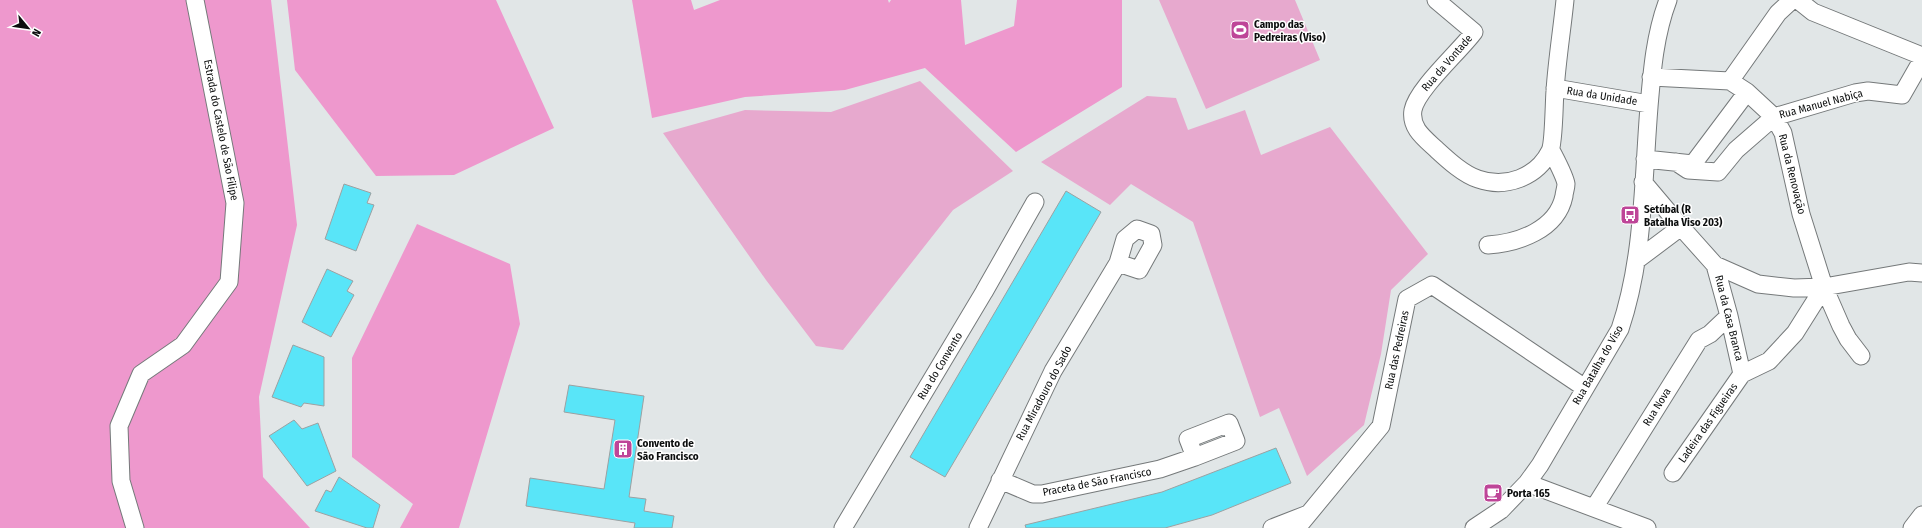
<svg xmlns="http://www.w3.org/2000/svg" width="1922" height="528" font-family="'Fira Sans Condensed',sans-serif">
  <style>
    .green { fill: #e7a9ce }
    .forest { fill: #ee98cd }
    .building { fill: #59e5f8; stroke: #9ca1a2 }
    .lines { fill: none; stroke-linecap: round; stroke-linejoin: round }
    .minor-casing { stroke: #75797a; stroke-width: 19 }
    .minor { stroke: #fff; stroke-width: 17 }
    .labels { text-anchor: middle; dominant-baseline: central; stroke-width: 3; stroke-linejoin: round; paint-order: stroke }
    .poi-label { font-size: 11px; font-weight: bold; fill: #0c0e0e; stroke: #fff; text-anchor: start }
    .street-label { font-size: 11px; fill: #0c0e0e; stroke: #fff }
  </style>
  <rect width="100%" height="100%" fill="#e1e6e7"/>
  <path class="green" d="M 1159,0 L 1295,0 L 1320,60 L 1206,109 Z
    M 920,81 L 1013,171 L 953,210 L 843,350 L 816,346 L 766,280 L 663,133 L 745,110 L 831,112 Z
    M 1147,96 L 1176,98 L 1188,130 L 1245,110 L 1261,155 L 1330,127 L 1428,254 L 1391,290 L 1381,354 L 1364,425 L 1307,476 L 1279,408 L 1260,417 L 1193,222 L 1131,184 L 1110,205 L 1041,162 Z"/>
  <path class="forest" d="M 0,0 L 271,0 L 297,225 L 259,397 L 263,477 L 310,528 L 0,528 Z
    M 287,0 L 496,0 L 554,128 L 454,175 L 376,176 L 295,70 Z
    M 632,0 L 691,0 L 694,10 L 720,0 L 888,0 L 889,3 L 891,0 L 961,0 L 965,45 L 1014,26 L 1017,0 L 1122,0 L 1122,87 L 1016,152 L 925,68 L 845,90 L 745,97 L 652,118 Z
    M 417,224 L 510,264 L 520,324 L 459,528 L 400,528 L 413,504 L 352,457 L 352,358 Z"/>
  <path class="building" d="M 344,184 L 371,193 L 367,203 L 374,205 L 356,251 L 325,239 Z
    M 1066,191 L 1101,212 L 945,477 L 910,457 Z
    M 327,269 L 353,281 L 347,291 L 354,295 L 331,337 L 302,322 Z
    M 293,345 L 324,357 L 324,406 L 304,403 L 301,407 L 272,397 Z
    M 569,385 L 644,396 L 629,497 L 646,499 L 644,511 L 674,516 L 672,528 L 634,528 L 635,523 L 526,506 L 530,478 L 604,489 L 615,420 L 564,412 Z
    M 294,420 L 302,429 L 318,423 L 336,471 L 307,486 L 269,436 Z
    M 1276,448 L 1291,483 L 1212,515 L 1165,528 L 1026,528 L 1025,525 L 1162,492 Z
    M 339,477 L 380,505 L 373,528 L 367,528 L 315,511 L 326,490 L 331,492 Z"/>
  <g class="lines">
    <g class="minor-casing">
      <path id="minor" d="M 1436,0 L 1474,32 C 1460,51 1417,89 1413,110 C 1410,128 1424,138 1436,149 C 1448,160 1463,174 1478,179 C 1506,189 1537,177 1550,151 C 1554,143 1554,102 1555,91 C 1557,60 1562,30 1565,0
        M 1798,0 L 1813,12 L 1922,56
        M 1651,77 L 1730,81 L 1747,92 L 1774,117 L 1783,133 L 1801,214 L 1824,287 L 1841,326 L 1848,339 L 1861,356
        M 1730,81 L 1778,13 L 1792,0
        M 1555,88 L 1649,104
        M 1645,159 L 1693,164 L 1747,92
        M 1676,162 L 1688,170 L 1718,172 L 1736,150 L 1774,117 L 1855,93 L 1868,91 L 1902,95 L 1922,60
        M 1681,227 L 1715,265 L 1729,316 L 1742,374
        M 1488,245 C 1518,243 1557,230 1564,196 C 1564,193 1566,188 1566,184 C 1565,176 1555,158 1551,150
        M 1637,260 L 1681,227 L 1643,182
        M 1715,265 L 1758,284 L 1794,288 L 1824,287 L 1909,272 L 1922,273
        M 1673,473 L 1742,374 L 1769,361 L 1795,333 L 1824,287
        M 1000,480 L 1033,494 L 1042,494 L 1160,469 L 1195,457 L 1188,439 L 1229,423 L 1236,441 L 1195,457
        M 1527,483 L 1647,528
        M 1594,508 L 1699,340 L 1710,334 L 1729,316
        M 135,528 L 121,481 L 119,426 L 141,374 L 183,345 L 229,282 L 235,203 L 195,0
        M 843,528 L 984,292 L 1035,202
        M 978,528 L 1053,371 L 1118,263 L 1125,239 L 1137,229 L 1151,234 L 1153,245 L 1139,270 L 1118,263
        M 1272,528 L 1308,514
        M 1297,528 L 1381,426 L 1407,299 L 1432,285 L 1585,388
        M 1474,528 L 1501,510 L 1527,483 L 1540,465 L 1620,329 C 1644,258 1643,181 1649,107 C 1652,71 1655,34 1668,0
        M 1912,528 L 1922,515"/>
    </g>
    <use href="#minor" class="minor"/>
  </g>
  <defs>
    <g id="stadium-square" transform="scale(1)"><rect x="-9" y="-9" width="18" height="18" rx="4" fill="#be4598" stroke="#fff"/><path d="M0-5a6.5 5 0 1 0 0 10a6.5 5 0 1 0 0-10ZM-3.5-1.8h7v3.6h-7Z" fill="#fff"/></g>
    <g id="bus-square" transform="scale(1)"><rect x="-9" y="-9" width="18" height="18" rx="4" fill="#be4598" stroke="#fff"/><path d="M-5-6H5V4H4V6H2V4H-2V6H-4V4H-5ZM-3.5-4V0h7V-4ZM-3.5 1.2v1.5H-2V1.2ZM2 1.2v1.5H3.5V1.2Z" fill="#fff"/></g>
    <g id="building-square" transform="scale(1)"><rect x="-9" y="-9" width="18" height="18" rx="4" fill="#be4598" stroke="#fff"/><path d="M-4-6H4V6H1V3H-1V6H-4ZM-2.5-4.3h1.7v1.8h-1.7ZM.8-4.3h1.7v1.8H.8ZM-2.5-1h1.7V.8h-1.7ZM.8-1h1.7V.8H.8Z" fill="#fff"/></g>
    <g id="cafe-square" transform="scale(1)"><rect x="-9" y="-9" width="18" height="18" rx="4" fill="#be4598" stroke="#fff"/><path d="M-5.5-4.5H6V0H3Q3 3.5 0 3.5H-2.5Q-5.5 3.5-5.5 0ZM3-3.2v2h1.7v-2ZM-6 4.5H4V6H-6Z" fill="#fff"/></g>
  </defs>
  <g fill-rule="evenodd">
    <use href="#stadium-square" x="1240" y="30"/>
    <use href="#bus-square" x="1630" y="215"/>
    <use href="#building-square" x="623" y="449"/>
    <use href="#cafe-square" x="1493" y="493"/>
  </g>
  <g class="labels">
    <g class="poi-label">
      <text x="1254" y="24">Campo das<tspan x="1254" dy="13">Pedreiras (Viso)</tspan></text>
      <text x="1644" y="209">Setúbal (R<tspan x="1644" dy="13">Batalha Viso 203)</tspan></text>
      <text x="637" y="443">Convento de<tspan x="637" dy="13">São Francisco</tspan></text>
      <text x="1507" y="493">Porta 165</text>
    </g>
    <g class="street-label">
      <text transform="translate(1447 63) rotate(-49)">Rua da Vontade</text>
      <text transform="translate(1602 96) rotate(9)">Rua da Unidade</text>
      <text transform="translate(1821 104) rotate(-15)">Rua Manuel Nabiça</text>
      <text transform="translate(221 130) rotate(79)">Estrada do Castelo de São Filipe</text>
      <text transform="translate(1792 174) rotate(76)">Rua da Renovação</text>
      <text transform="translate(1729 318) rotate(76)">Rua da Casa Branca</text>
      <text transform="translate(1397 350) rotate(-78)">Rua das Pedreiras</text>
      <text transform="translate(1598 365) rotate(-60)">Rua Batalha do Viso</text>
      <text transform="translate(940 366) rotate(-59)">Rua do Convento</text>
      <text transform="translate(1044 393) rotate(-62)">Rua Miradouro do Sado</text>
      <text transform="translate(1657 407) rotate(-58)">Rua Nova</text>
      <text transform="translate(1708 423) rotate(-55)">Ladeira das Figueiras</text>
      <text transform="translate(1097 482) rotate(-11)">Praceta de São Francisco</text>
    </g>
  </g>
  <g transform="translate(28 28) rotate(119)" stroke="#ffffff" stroke-width="3" paint-order="stroke">
  <path d="M0-3L7 15L0 10L-7 15Z" fill="#0c0e0e"/>
  <text y="-6" font-size="11" font-weight="bold" text-anchor="middle" fill="#0c0e0e">N</text>
  </g>
</svg>
